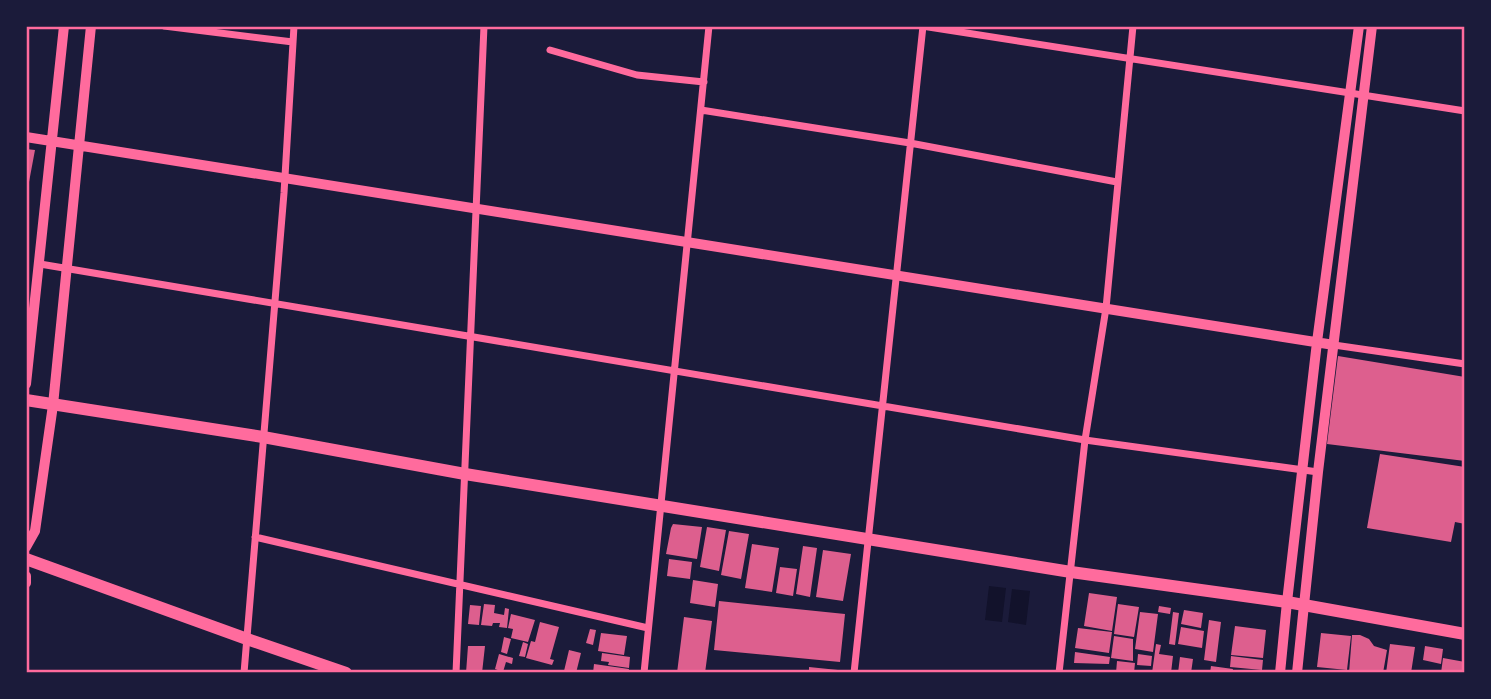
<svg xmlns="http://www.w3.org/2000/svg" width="1491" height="699" font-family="'Archivo Narrow',sans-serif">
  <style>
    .water { fill: #12122b }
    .building { fill: #dd5f8e }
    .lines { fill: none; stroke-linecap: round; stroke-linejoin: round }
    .minor { stroke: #ff6b9d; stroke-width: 7 }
    .tertiary { stroke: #ff6b9d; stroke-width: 10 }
    .secondary { stroke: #ff6b9d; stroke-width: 10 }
    .primary { stroke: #ff6b9d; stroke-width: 12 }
    .neatline { fill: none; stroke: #ff6b9d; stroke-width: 2.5 }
  </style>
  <rect width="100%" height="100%" fill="#1b1b3a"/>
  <path class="water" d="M 989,586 L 1006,588 L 1002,622 L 985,620 Z
    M 1012,589 L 1030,591 L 1026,625 L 1008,622 Z"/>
  <path class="building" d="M 26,149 L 35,150 L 29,182 L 26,181 Z
    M 1338,356 L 1465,377 L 1465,461 L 1327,444 Z
    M 1380,454 L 1465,467 L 1465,524 L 1455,522 L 1451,542 L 1367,528 Z
    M 673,524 L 702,527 L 697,559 L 666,554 L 671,528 Z
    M 707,527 L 726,530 L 719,571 L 700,567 Z
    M 729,531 L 749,534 L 741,579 L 721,575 Z
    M 752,544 L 779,548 L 772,592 L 745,588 Z
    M 803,546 L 817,548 L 810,597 L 796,594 Z
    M 823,550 L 851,554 L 843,601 L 816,597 Z
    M 669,559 L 692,562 L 690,579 L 667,576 Z
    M 780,567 L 797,569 L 793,596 L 776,593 Z
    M 693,580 L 718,584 L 715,607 L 690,603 Z
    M 1089,593 L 1117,597 L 1112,631 L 1084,626 Z
    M 719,601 L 845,614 L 840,662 L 714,650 Z
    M 484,604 L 495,605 L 494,613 L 504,615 L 505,608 L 509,609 L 507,628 L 499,627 L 500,623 L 493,623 L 492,626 L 481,625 Z
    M 1118,604 L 1139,607 L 1134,637 L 1114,634 Z
    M 470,605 L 481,606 L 479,625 L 468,624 Z
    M 1159,606 L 1171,608 L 1170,614 L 1158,612 Z
    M 1184,610 L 1203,613 L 1201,628 L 1181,624 Z
    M 1140,612 L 1158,614 L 1153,652 L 1135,649 Z
    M 1173,612 L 1179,613 L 1175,645 L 1169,644 Z
    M 511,614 L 535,620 L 528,642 L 511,638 L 513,629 L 508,628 Z
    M 684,617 L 712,621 L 705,673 L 677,673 Z
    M 1209,620 L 1221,622 L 1216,662 L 1204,660 Z
    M 540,622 L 559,627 L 550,659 L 554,660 L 552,665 L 526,658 L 531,641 L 535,642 Z
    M 1235,626 L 1266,630 L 1263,658 L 1231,655 Z
    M 1181,627 L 1204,631 L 1202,648 L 1178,644 Z
    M 1078,628 L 1112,632 L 1109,653 L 1075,648 Z
    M 590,629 L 596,630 L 593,645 L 586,643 Z
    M 601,633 L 627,636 L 624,655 L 598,651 Z
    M 1321,633 L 1351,636 L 1347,670 L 1317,667 Z
    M 1352,635 L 1360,635 L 1369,639 L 1374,646 L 1387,650 L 1383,673 L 1349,673 Z
    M 1114,636 L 1133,639 L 1133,661 L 1111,658 Z
    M 504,637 L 511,639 L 507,654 L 501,652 Z
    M 523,642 L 528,644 L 525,657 L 519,656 Z
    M 1156,644 L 1161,645 L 1159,654 L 1173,656 L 1171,673 L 1152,673 Z
    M 1390,644 L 1415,647 L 1411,673 L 1386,673 Z
    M 468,646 L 485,646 L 482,673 L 466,673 Z
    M 1425,646 L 1443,649 L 1441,664 L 1423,660 Z
    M 569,650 L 581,653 L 576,673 L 564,671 Z
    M 1075,652 L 1110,657 L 1109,664 L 1074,663 Z
    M 602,653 L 630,657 L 629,668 L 608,665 L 609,662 L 601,661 Z
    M 499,654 L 513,658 L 512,664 L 506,662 L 503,672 L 495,669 Z
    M 1138,654 L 1152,656 L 1151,666 L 1137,665 Z
    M 1231,656 L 1263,660 L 1262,670 L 1230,667 Z
    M 1180,657 L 1193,659 L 1191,673 L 1178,673 Z
    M 1443,658 L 1465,662 L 1464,673 L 1441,673 Z
    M 1117,661 L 1135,663 L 1134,673 L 1116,673 Z
    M 594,664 L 629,669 L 628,673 L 593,673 Z
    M 1211,666 L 1233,669 L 1232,673 L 1210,673 Z
    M 809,667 L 838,670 L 838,673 L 809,673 Z"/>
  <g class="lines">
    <path class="minor" d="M 164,26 L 293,42
      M 922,26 L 1465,111
      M 550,50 L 637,75 L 704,82
      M 701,110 L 910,143 L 1117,182
      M 40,264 L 1085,440 L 1318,472
      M 1334,345 L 1465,364
      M 255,537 L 648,628
      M 244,673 L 284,193 L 294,26
      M 456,673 L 484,26
      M 644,673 L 709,26
      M 854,673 L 923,26
      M 1059,673 L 1085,440 L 1106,308 L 1133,26"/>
    <path class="tertiary" d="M 26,137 L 1334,345
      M 26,384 L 64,26
      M 26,547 L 35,531 L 53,405 L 91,26
      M 26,576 L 26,583
      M 1287,602 L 1317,342 L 1359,26
      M 1304,605 L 1318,472 L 1372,26"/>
    <path class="secondary" d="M 1280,673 L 1287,602
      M 1297,673 L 1304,605"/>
    <path class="primary" d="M 26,400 L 263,437 L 465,474 L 1071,572 L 1287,602 L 1465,634
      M 26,559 L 247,639 L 346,673"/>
  </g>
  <rect width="1491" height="699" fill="none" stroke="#1b1b3a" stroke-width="56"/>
  <rect x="28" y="28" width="1435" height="643" class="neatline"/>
</svg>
